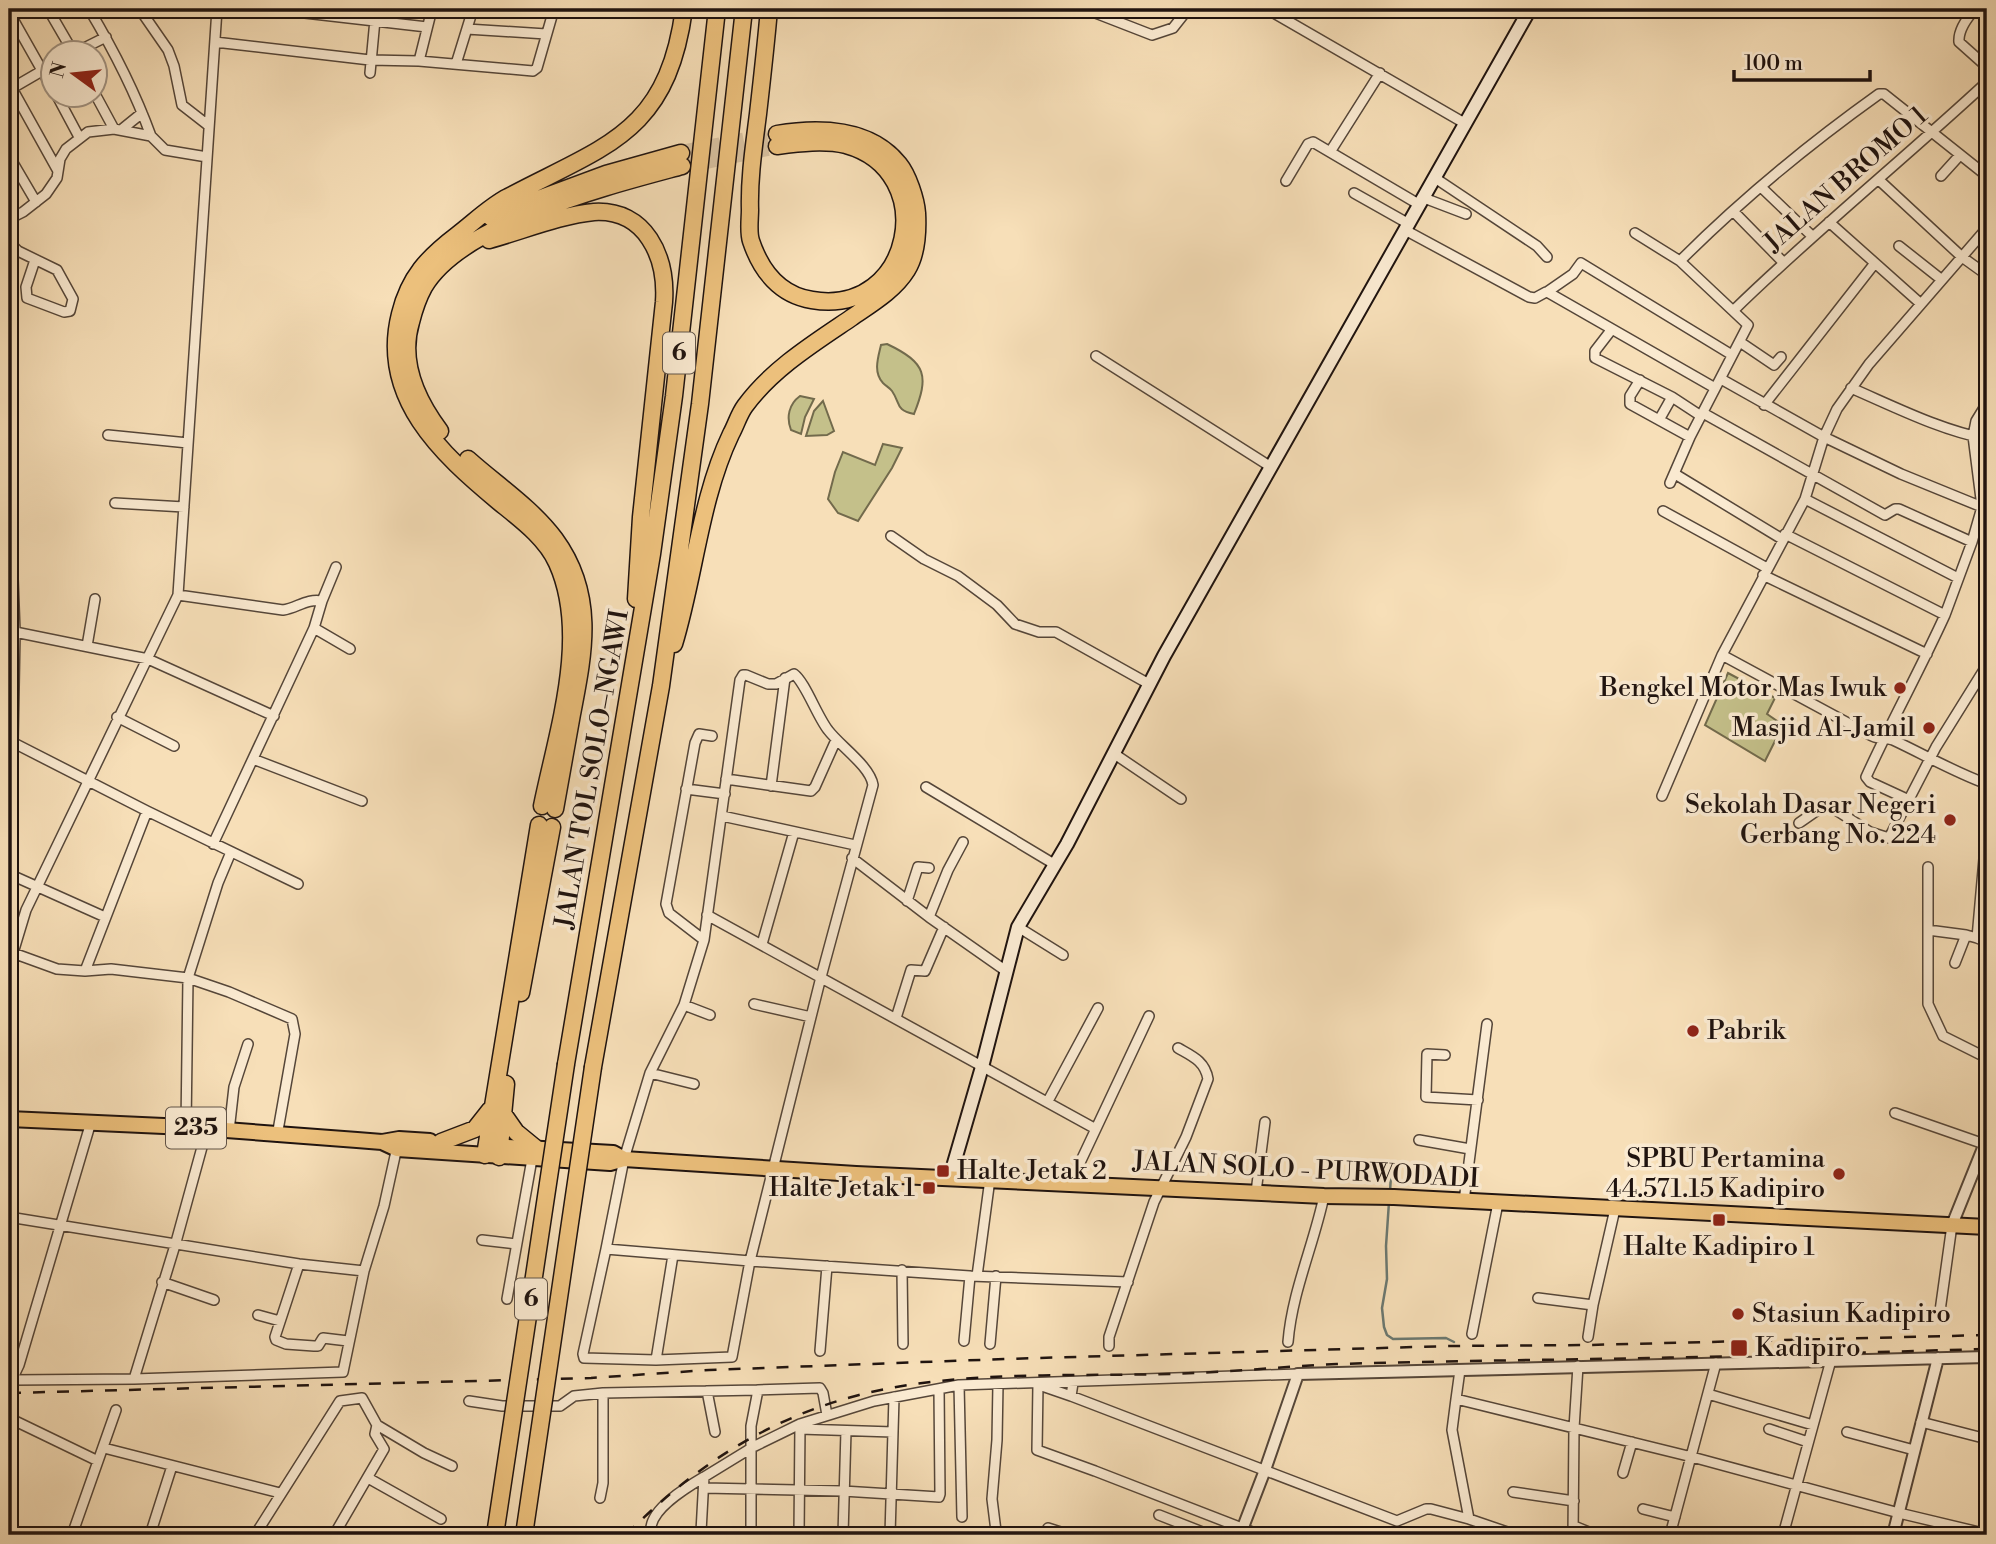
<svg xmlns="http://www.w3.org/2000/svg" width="1996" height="1544" font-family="'Libre Bodoni',serif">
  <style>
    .green { fill: #c4c08a; stroke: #726a4c; stroke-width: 2 }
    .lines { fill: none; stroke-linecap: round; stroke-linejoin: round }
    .stream { stroke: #6b7870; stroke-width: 2.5 }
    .motorway-tunnel { stroke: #d7c09f; stroke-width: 16; stroke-dasharray: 16 8; stroke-linecap: butt }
    .minor-casing { stroke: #554639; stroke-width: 12 }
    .tertiary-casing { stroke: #554639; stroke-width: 14 }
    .secondary-casing { stroke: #1f130f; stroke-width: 16 }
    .primary-casing { stroke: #1f130f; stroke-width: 18 }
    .motorway-casing { stroke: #1f130f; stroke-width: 19 }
    .minor { stroke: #faead1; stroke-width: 9 }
    .tertiary { stroke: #faead1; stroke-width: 10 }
    .secondary { stroke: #faead1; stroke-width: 12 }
    .primary { stroke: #ecc07c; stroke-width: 14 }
    .motorway { stroke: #ecc07c; stroke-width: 16 }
    .rail { stroke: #1f130f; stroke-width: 2.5; stroke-dasharray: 12 12; stroke-linecap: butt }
    .motorway-bridge-casing { stroke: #1f130f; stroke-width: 19; stroke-linecap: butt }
    .motorway-bridge { stroke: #ecc07c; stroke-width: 16 }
    .poi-dot { fill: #8f2418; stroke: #faead1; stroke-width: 2.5 }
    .labels { text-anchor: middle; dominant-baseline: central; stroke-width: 7; stroke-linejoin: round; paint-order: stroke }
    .shield { fill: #faead1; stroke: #615449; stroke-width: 2 }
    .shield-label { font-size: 24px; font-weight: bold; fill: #1f130f }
    .street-label { font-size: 26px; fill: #1f130f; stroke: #faead1 }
    .poi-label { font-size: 26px; fill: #1f130f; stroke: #faead1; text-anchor: end }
  </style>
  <rect width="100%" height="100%" fill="#f7dfb8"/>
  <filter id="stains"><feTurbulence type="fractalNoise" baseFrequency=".00286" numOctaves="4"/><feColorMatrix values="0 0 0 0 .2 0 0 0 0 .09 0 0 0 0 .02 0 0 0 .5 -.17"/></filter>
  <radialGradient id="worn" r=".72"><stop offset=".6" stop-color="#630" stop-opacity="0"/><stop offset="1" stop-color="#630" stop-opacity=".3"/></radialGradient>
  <path class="green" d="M 887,344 C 927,363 929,376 914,414 C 895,410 901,404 892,391 C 890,388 886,386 883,383 C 873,372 878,358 881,345 Z
    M 800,396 L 814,399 L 805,417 L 801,434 L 791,430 C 786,417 789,404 800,396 Z
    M 823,401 L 834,431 L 827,435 L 806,436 L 814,411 Z
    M 883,444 L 902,448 L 892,468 L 858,521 L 838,513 L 828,499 L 835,472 L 843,452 L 875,465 Z
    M 1728,673 L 1775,698 L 1767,714 L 1783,725 L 1765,761 L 1705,725 Z"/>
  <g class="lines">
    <path class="stream" d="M 1390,1192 L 1391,1175
      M 1389,1202 L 1386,1246 L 1387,1279 L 1382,1308 L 1384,1327 L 1387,1335 L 1393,1339 L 1446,1338 L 1454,1342"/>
    <path class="motorway-tunnel" d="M 681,153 L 777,134
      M 682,166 L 777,146"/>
    <g class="minor-casing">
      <path id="minor" d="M 48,9 L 73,52
        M 89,9 C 113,49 135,92 151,136
        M 270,9 L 427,27
        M 1085,9 L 1152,35 L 1173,28 L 1188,9
        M 1267,9 L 1466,124
        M 1975,9 C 1967,18 1958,30 1959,42 L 1987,67
        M 141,11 L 168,50 L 174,66 L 182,105 L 209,126
        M 9,12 L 52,88
        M 467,29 L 546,34
        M 215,42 L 370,60 L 419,61 L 533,71 L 537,68 L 554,9
        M 76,52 L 106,37
        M 419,61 L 432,9
        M 456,64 L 473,9
        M 370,73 L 376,9
        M 9,83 L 58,171
        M 9,90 L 52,65
        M 94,92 L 114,129
        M 56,94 L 79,137
        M 121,130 L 142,113
        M 1330,152 L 1380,73
        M 9,156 L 36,202
        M 1941,176 L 1960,155
        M 1435,178 L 1537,246 L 1547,257
        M 1879,180 L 1962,257 L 1987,275
        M 1286,181 L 1308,144 L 1313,142 L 1420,205
        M 1761,187 L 1812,236
        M 1354,193 L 1409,224
        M 1424,198 L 1466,214
        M 1733,211 L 1783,262
        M 9,219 L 23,212 L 46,194 L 57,178 L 60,159 L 66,149 L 88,132 L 114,129 L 151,136 L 165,150 L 207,157
        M 1829,222 L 1921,304
        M 1405,230 L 1529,297 L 1535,298 L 1546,292 L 1549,293 L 1715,388
        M 1635,233 L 1680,261 L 1748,325 L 1690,437 L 1630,404 L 1630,396 L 1640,380
        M 9,242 L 18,251 L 57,270 L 73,299 L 70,311 L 64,312 L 27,298 L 26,287 L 35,260
        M 1899,246 L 1942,280
        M 1680,261 C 1741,200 1809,144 1879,94 L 1884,94 L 1987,176
        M 1547,292 L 1573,274 L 1581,263 L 1732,355
        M 1734,310 C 1815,231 1904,159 1987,82
        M 1612,329 L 1595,351 L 1595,358 L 1672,397 L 1701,416
        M 1740,342 L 1774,365 L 1781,357
        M 1096,356 L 1271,467
        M 1721,379 L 1824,437 L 1901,474 L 1982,507
        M 1851,388 C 1895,407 1940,430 1987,439
        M 1764,405 L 1875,263
        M 1703,413 L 1885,515 L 1895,509 L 1899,509 L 1972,542
        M 1659,420 L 1672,397
        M 108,435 L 188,443
        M 1675,474 L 1782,539
        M 1670,483 L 1690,437
        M 1805,499 L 1958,578
        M 115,503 L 184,507
        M 1663,511 L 1767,568
        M 1785,534 L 1945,615 C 1920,670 1891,722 1866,777 L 1870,782 L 1909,800
        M 891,536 L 924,559 L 958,576 L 997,605 L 1015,624 L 1039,632 L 1056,632 L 1149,684
        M 1763,575 L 1927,654
        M 13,579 L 15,632
        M 178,595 L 283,610 C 297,608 307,598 322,601
        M 1945,615 L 1972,542 L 1982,507 L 1973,436 L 1976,421 L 1987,403
        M 314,628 L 350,649
        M 87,646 L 95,599
        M 1722,655 L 1872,736 C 1880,740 1886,737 1893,740 C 1925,755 1954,772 1987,784
        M 117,717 L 174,746
        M 10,741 L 147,811 L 298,884
        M 13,742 L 15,632 L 148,659 L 274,716
        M 1113,753 L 1181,799
        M 253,759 L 362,801
        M 726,779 L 811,791 L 815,787 L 836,740
        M 771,786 L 785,678
        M 926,787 L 1054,864
        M 686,789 L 725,794
        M 1662,796 L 1722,655 L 1805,499 L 1824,437 L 1837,409 L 1869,364 L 1987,228
        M 722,816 L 855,845
        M 1799,823 L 1822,807 L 1828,805 L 1870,832 L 1889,838 L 1936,747 L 1987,665
        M 1987,825 L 1977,938 L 1987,942
        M 213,844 L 314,628 L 322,601 L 336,567
        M 852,858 L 929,917 L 1006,971
        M 1928,867 L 1928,1004 L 1943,1036 L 1987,1058
        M 9,874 L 105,917
        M 907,901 L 918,867 L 929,868
        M 707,915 L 1094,1128
        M 929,917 L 948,870 L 963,842
        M 1018,927 L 1063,955
        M 1928,930 L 1966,935 L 1977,938
        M 704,940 L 669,913 L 666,904 L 695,743 L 699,734 L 712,736
        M 762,944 L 794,832
        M 13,953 L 57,969 L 85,971 L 111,969 L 188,978 L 229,992 L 292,1019 L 295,1034 L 277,1136
        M 1955,963 L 1966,935
        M 85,971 L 147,811
        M 9,997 L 13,953 L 26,910 L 178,595 L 217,9
        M 754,1004 L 811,1017
        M 684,1005 L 710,1015
        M 896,1018 L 911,970 L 925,971 L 944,927
        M 1445,1055 L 1427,1054 L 1426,1097 L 1478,1100
        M 650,1073 L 694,1084
        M 1048,1101 L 1098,1008
        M 1895,1113 L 1987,1145
        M 186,1127 L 188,978 L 218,883 L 231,852
        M 229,1131 L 234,1087 L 248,1044
        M 1419,1140 L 1470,1149
        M 1070,1184 L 1149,1016
        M 1256,1192 L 1265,1122
        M 1464,1201 L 1487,1024
        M 9,1217 L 299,1264 L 364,1271
        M 482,1240 L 516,1244
        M 606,1249 L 583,1354 L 584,1358 L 656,1360 L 732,1357 L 750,1261 L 606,1249 L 624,1159 L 650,1073 L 684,1005 L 704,940 L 740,680 L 743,675 L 746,675 L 768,684 L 776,684 L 794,674 C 805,682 817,716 828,730 C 840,746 870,766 873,785 L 821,977 L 750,1261 L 970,1276 L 1128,1282
        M 299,1264 L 275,1337 L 276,1340 L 286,1344 L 314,1346 L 318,1346 L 323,1338 L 348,1341
        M 902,1270 L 903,1344
        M 977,1276 L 990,1179
        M 162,1282 L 214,1300
        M 1538,1298 L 1593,1305
        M 507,1299 L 532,1159
        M 1940,1311 L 1952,1225
        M 258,1315 L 280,1321
        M 1472,1334 L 1498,1203
        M 1588,1337 L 1593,1305 L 1615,1209
        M 964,1341 L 970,1276
        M 1288,1342 C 1292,1292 1314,1244 1324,1196
        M 990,1344 L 996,1276
        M 1109,1346 L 1109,1337 L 1154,1202 L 1186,1137 L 1208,1079 C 1205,1061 1192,1056 1178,1048
        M 820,1351 L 827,1266
        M 656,1360 L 673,1255
        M 1460,1370 L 1456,1399 L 1692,1457 L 1899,1513 L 1987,1534
        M 134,1379 L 176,1242 L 207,1129
        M 13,1380 L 134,1379 L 343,1372 L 364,1271 L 384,1206 L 397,1147
        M 1073,1383 L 1071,1396 L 1397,1521 L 1426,1509 L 1431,1509 L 1469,1519 L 1516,1535
        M 998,1384 L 997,1440 L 992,1499 L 996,1531 L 1003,1535
        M 1038,1384 L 1037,1450 L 1095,1471 L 1260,1535
        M 959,1385 L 962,1517
        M 9,1386 L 19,1365 L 91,1122
        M 1042,1386 L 1071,1396
        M 707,1391 L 715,1432
        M 1708,1394 L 1813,1425
        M 1456,1399 L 1452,1430 L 1469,1519
        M 469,1401 L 502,1406 L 560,1406 L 574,1396 L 603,1393 L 758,1390
        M 9,1418 L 98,1461
        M 1921,1422 L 1987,1439
        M 377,1425 L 424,1453 L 452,1466
        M 800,1429 L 893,1432
        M 1769,1429 L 1808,1442
        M 1847,1432 L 1914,1450
        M 104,1448 L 280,1493
        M 1623,1473 L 1632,1442
        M 368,1478 L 441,1519
        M 704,1488 L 843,1491 L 939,1497 L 940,1494 L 939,1389
        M 1513,1492 L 1574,1501
        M 600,1498 L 603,1483 L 603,1393
        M 1643,1509 L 1675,1517
        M 1159,1515 L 1210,1535
        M 1574,1526 L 1596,1535
        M 1048,1528 L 1070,1535
        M 651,1532 L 701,1532 L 704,1477 L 753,1447 L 800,1424 L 874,1401 L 959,1385 L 1298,1374
        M 9,1533 L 15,1535
        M 72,1535 L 116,1410
        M 150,1535 L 172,1466
        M 255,1535 L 340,1401 L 362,1398 L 377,1425 L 375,1434 L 384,1449 L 334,1535
        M 595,1535 L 651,1532 C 648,1510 687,1487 704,1477
        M 751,1535 L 751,1426 L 758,1390 L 820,1388 L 823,1393 L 827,1415
        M 799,1535 L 800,1424
        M 843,1535 L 846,1431
        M 890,1535 L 894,1397
        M 1573,1535 L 1574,1428 L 1578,1366
        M 1670,1535 L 1716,1363
        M 1783,1535 L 1831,1360"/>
    </g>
    <g class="tertiary-casing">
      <path id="tertiary" d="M 1952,1225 L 1987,1138
        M 1240,1535 L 1265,1470 L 1298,1374 L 1987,1357
        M 1893,1535 L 1938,1358"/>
    </g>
    <g class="secondary-casing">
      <path id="secondary" d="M 950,1177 L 982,1067 L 1018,927 L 1067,844 L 1164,656 L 1530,9"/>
    </g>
    <g class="primary-casing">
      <path id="primary" d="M 9,1119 L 186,1127 L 357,1140 L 382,1142 L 399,1139 L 430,1141
        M 382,1142 L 397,1149 L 610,1163 L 624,1159 L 856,1174 L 1324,1196 L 1394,1197 L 1987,1227
        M 492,1146 L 613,1153 L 624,1159"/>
    </g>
    <g class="motorway-casing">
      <path id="motorway" d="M 769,9 C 766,44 762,79 758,114 C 754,146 749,178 750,210 C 750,219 748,232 751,241 C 761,271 780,295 812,300 C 913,317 941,171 846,145 C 824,140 800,143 777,146
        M 490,217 L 606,174 L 681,153
        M 489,240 C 522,231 561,215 594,212 C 646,209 667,257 664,302 L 641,517 L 636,599
        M 440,431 C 416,399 399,362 411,322 C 414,310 418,298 424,287 C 462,222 612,185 682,166
        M 468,459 C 497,485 532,508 555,539 C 596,595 584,652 572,714 C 566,746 561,777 555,809
        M 674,644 C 695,575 700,499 731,434 C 736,425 739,414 745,406 C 772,369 814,343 851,318 C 871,304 894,291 907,270 C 917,254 918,232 917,213 C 916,199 908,175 899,164 C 870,128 819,127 777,134
        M 542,806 C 557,732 590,636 557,563 C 546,538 520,519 499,502 C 441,454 379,397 400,314 C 409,277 428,257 457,235 C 473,223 490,206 508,197 C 606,145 667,134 684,9
        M 521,993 L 552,827
        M 566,1064 L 652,554 L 674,396 L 717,9
        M 593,1067 L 661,686 L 700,404 L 744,9
        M 502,1112 L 516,1132 L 538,1150
        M 441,1142 L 475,1129 L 490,1110
        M 485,1155 L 539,825
        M 499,1157 L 506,1084"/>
    </g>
    <use href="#minor" class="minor"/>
    <use href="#tertiary" class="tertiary"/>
    <use href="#secondary" class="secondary"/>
    <use href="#primary" class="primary"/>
    <use href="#motorway" class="motorway"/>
    <path class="rail" d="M 9,1393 L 591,1378 L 709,1370 L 1004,1359 L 1449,1346 L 1588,1345 L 1987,1335
      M 626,1535 C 692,1468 766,1419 859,1395 C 963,1368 1088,1378 1196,1373 C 1243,1371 1290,1366 1337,1364 C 1441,1361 1545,1360 1648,1358 C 1761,1356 1874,1352 1987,1349"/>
    <g class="motorway-bridge-casing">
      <path id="motorway-bridge" d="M 495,1535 L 566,1064
        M 524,1535 L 593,1067"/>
    </g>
    <use href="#motorway-bridge" class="motorway-bridge"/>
  </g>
  <g class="poi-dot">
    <circle cx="1900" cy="688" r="7"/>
    <circle cx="1929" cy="728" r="7"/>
    <circle cx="1950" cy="820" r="7"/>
    <circle cx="1693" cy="1031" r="7"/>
    <rect x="936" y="1164" width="14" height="14" rx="3.5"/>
    <circle cx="1839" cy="1174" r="7"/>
    <rect x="922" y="1181" width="14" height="14" rx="3.5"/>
    <rect x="1712" y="1213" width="14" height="14" rx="3.5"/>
    <circle cx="1738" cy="1314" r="7"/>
    <rect x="1730" y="1339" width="18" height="18" rx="3.5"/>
  </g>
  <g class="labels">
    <g class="shield">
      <rect x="663" y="332.5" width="32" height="41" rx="5"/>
      <rect x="166" y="1107.5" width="60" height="41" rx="5"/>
      <rect x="515" y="1278.5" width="32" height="41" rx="5"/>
    </g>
    <g class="shield-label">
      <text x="679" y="353">6</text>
      <text x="196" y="1128">235</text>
      <text x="531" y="1299">6</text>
    </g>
    <g class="street-label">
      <text transform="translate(1846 179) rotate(-41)">JALAN BROMO 1</text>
      <text transform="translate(592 769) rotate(-80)">JALAN TOL SOLO–NGAWI</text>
      <text transform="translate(1306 1170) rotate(3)">JALAN SOLO - PURWODADI</text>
    </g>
    <g class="poi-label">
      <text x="1886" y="688">Bengkel Motor Mas Iwuk</text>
      <text x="1915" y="728">Masjid Al-Jamil</text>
      <text x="1936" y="805">Sekolah Dasar Negeri<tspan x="1936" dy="30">Gerbang No. 224</tspan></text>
      <text x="1707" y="1031" text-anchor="start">Pabrik</text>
      <text x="1825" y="1159">SPBU Pertamina<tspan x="1825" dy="30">44.571.15 Kadipiro</tspan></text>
      <text x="957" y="1171" text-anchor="start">Halte Jetak 2</text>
      <text x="915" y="1188">Halte Jetak 1</text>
      <text x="1719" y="1247" text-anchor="middle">Halte Kadipiro 1</text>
      <text x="1752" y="1314" text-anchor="start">Stasiun Kadipiro</text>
      <text x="1755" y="1348" text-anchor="start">Kadipiro</text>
    </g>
  </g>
  <rect width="1996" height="1544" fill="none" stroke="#f7dfb8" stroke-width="35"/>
  <rect x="10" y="10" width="1975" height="1523" fill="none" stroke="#1f130f" stroke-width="3.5"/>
  <rect x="18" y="18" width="1961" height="1509" fill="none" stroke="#1f130f" stroke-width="2"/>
  <g transform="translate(74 74) rotate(285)"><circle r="33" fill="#faead1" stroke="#a29483" stroke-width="2"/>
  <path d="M0-5L12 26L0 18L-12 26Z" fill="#8f2418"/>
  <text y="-10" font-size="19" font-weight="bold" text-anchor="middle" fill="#1f130f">N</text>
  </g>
  <path d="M1734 70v10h136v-10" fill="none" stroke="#1f130f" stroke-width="3.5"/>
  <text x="1744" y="70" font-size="21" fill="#1f130f" stroke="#faead1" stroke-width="5" paint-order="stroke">100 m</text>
  <rect width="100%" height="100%" filter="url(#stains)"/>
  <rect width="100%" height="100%" fill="url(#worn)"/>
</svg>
